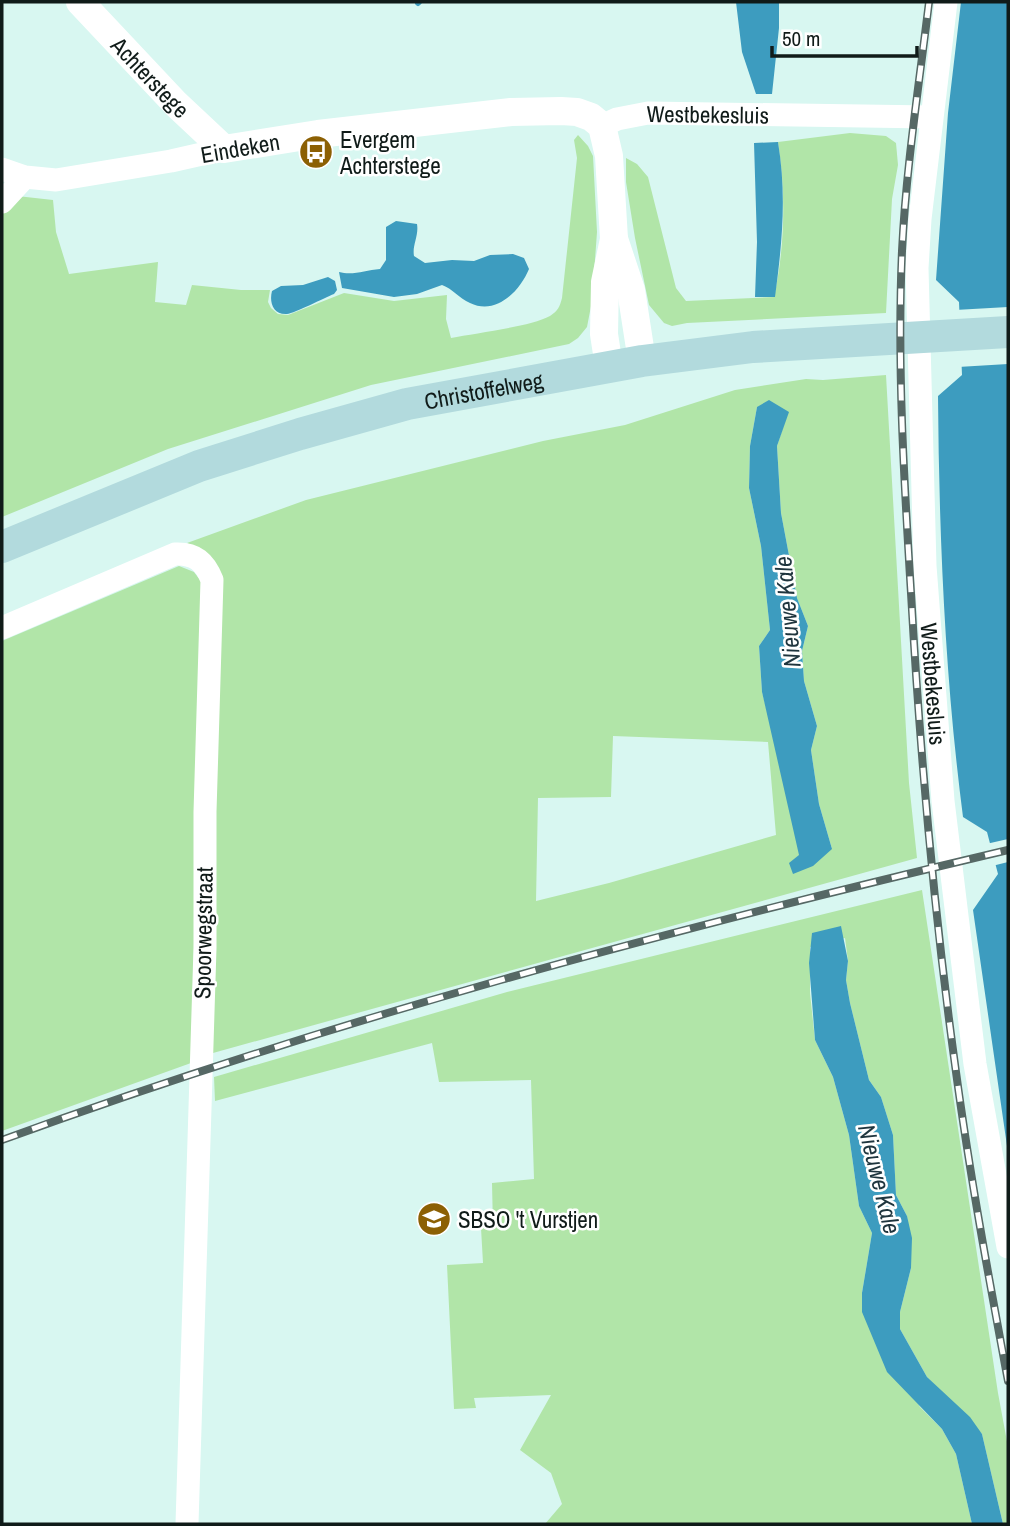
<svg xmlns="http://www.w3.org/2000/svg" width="1010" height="1526" font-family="'Archivo Narrow',sans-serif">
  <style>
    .green { fill: #b1e5a8; fill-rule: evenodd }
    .water { fill: #3d9cbf }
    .pier { fill: #d8f7f1 }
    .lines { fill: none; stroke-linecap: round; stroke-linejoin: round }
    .stream { stroke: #3d9cbf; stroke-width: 6 }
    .minor { stroke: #fff; stroke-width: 23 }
    .tertiary { stroke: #fff; stroke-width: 28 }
    .secondary { stroke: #b2dadd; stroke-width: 32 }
    .rail-casing { stroke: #566865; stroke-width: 8 }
    .rail { stroke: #fff; stroke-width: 5; stroke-dasharray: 16; stroke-linecap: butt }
    .labels { text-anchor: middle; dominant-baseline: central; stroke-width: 5; stroke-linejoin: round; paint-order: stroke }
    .street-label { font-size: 23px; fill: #101b19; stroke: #fff }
    .poi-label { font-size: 23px; fill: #101b19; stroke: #fff; text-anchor: start }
    .water-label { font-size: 24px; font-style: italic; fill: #1f353e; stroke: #fff }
  </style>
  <rect width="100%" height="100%" fill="#d8f7f1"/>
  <path class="green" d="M 850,133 L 886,136 L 896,143 L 898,165 L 892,199 L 886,313 L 687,323 L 672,326 L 664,323 L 649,305 L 635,238 L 626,182 L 626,158 L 637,164 L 648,177 L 676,288 L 686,301 L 774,297 C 785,247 786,193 778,142 Z
    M 578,135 L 588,146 L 593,156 L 597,232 L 592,301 L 587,327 L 578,338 L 569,344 L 371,385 L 168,449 L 2,517 L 2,213 L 17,196 L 53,200 L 56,232 L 69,274 L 158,262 L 155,302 L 186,305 L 192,285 L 241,290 L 270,290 L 268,302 L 271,308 L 278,314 L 288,315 L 344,293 L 394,301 L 447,295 L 446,319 L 451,338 C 476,333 529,327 550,316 C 558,311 560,306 562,298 L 577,158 L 574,140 Z
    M 886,375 L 909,783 L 917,858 L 213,1053 L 206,553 L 187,543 L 306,500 L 543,441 L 625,425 L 735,390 L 806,379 L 823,380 ZM 757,407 L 788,412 L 777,446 L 781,513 L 797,598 L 808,626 L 802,651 L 804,681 L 817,726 L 811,750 L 819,804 L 832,849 L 772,730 L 762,692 L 759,646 L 770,630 L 761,546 L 749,488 L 750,446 ZM 613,736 L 768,742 L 776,835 L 609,883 L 536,901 L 538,798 L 611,797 Z
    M 179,566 L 194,572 L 203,584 L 191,1063 L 2,1131 L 2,641 Z
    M 922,890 L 998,1393 L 1008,1447 L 1008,1524 L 1003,1524 L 982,1434 L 927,1377 L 900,1329 L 900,1312 L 911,1268 L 907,1216 L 896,1195 L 893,1135 L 881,1097 L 869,1080 L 850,1003 L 846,980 L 848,961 L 845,938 L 810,947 L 810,993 L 815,1040 L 833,1077 L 849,1135 L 859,1206 L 872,1233 L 862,1293 L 920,1407 L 942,1429 L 956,1454 L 972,1524 L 545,1524 L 562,1504 L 551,1473 L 520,1450 L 551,1395 L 474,1398 L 476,1408 L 454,1409 L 447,1265 L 483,1263 L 481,1228 L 493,1227 L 492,1183 L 534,1179 L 531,1080 L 439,1082 L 432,1043 L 215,1101 L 214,1077 L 507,992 Z"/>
  <path class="water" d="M 736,2 L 779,2 L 779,28 L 772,94 L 756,94 L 742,52 Z
    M 961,2 L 1008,2 L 1008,1153 L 973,910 L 998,874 L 987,832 L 963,817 C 945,678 939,536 938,396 L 962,375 L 959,302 L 936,280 L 948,113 Z
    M 778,142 C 787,196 782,244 775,297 L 755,297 L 757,242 L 754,143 Z
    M 396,221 L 417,224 C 419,236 412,245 414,256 L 425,263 L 452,260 L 474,261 L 490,255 L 513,254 L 524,258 L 529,269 C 520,291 496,316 470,303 C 459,298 453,289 442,285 L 417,294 L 394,297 L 342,288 L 339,272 C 353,276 365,270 380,269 L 386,260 L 386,227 Z
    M 328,277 L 335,281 L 337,290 L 334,294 C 324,298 295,313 287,314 C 273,315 269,302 272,291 L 281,286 L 303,285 Z
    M 769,400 L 789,412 L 777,446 L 781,513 L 797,598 L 808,626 L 802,651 L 804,681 L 817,726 L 811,750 L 819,804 L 832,849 L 813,866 L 793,874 L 789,863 L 799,855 L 762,692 L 759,646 L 770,630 L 761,546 L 749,488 L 750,446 L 757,407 Z
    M 841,926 L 848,961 L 846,980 L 850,1003 L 869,1080 L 881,1097 L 893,1135 L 896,1195 L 907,1216 L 912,1238 L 911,1268 L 900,1312 L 900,1329 L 927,1377 L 970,1417 L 982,1434 L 1003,1524 L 972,1524 L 956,1454 L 942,1429 L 887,1372 L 862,1312 L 862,1293 L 872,1233 L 859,1206 L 849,1135 L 833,1077 L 815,1040 L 809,963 L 812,933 Z"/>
  <path class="pier" d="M 1008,307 L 1008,364 L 958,367 L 955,310 Z
    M 1008,839 L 1008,862 L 992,866 L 986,844 Z"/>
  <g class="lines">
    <path class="stream" d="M 418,3 L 419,2"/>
    <g class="minor">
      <path id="s1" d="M 946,2 L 920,219 L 917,268 L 925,566 L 943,801 L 975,1064 L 1008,1247"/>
      <path id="s2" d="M 602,126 L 617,119 L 648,113 L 931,117"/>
      <path d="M 2,169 L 25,177 L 56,180 L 171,161 L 224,149"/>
      <path d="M 2,202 L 25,177"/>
      <path d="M 2,628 L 175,554 C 195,553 205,562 212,580 L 205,812 L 205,948 L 187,1524"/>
    </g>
    <g class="tertiary">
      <path id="s3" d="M 80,2 L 176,104 L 224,149 L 318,134 L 511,112 L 561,111 L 577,112 L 591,117 L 602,126 L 609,156 L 614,239 L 631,290 L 642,361"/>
      <path d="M 609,367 L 604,334 L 605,282 L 614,239"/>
    </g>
    <path class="secondary" id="s4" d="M 2,547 L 199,466 L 300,434 L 407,404 L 642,361 L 753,347 L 1008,332"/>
    <g class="rail-casing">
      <path id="rail" d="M 929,2 C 919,85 906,168 902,251 C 897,365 904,480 911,593 C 920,753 934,913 956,1072 C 970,1176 989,1279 1008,1381
        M 2,1140 C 331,1020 668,930 1008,850"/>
    </g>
    <use href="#rail" class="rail"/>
  </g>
  <defs>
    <g id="bus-disc" transform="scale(1.75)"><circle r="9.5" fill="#8c6004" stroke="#fff"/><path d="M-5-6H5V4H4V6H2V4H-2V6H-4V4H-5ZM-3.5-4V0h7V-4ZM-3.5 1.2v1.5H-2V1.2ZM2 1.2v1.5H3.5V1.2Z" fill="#fff"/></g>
    <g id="school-disc" transform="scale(1.75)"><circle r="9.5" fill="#8c6004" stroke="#fff"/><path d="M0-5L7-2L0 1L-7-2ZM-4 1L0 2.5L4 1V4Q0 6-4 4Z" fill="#fff"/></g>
  </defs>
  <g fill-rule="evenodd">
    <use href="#bus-disc" x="316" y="152"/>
    <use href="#school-disc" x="434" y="1219"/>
  </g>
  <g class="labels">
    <g class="street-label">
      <text stroke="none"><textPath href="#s3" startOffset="103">Achterstege</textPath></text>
      <text stroke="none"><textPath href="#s2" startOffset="108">Westbekesluis</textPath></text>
      <text transform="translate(240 148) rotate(-10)">Eindeken</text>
      <text stroke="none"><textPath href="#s4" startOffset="508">Christoffelweg</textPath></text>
      <text stroke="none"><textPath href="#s1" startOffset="684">Westbekesluis</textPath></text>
      <text transform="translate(203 933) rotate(-89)">Spoorwegstraat</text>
    </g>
    <g class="poi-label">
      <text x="340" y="139">Evergem<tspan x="340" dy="26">Achterstege</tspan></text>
      <text x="458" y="1219">SBSO 't Vurstjen</text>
    </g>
    <g class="water-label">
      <text transform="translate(787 612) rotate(-95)">Nieuwe Kale</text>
      <text transform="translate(880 1179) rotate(76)">Nieuwe Kale</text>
    </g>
  </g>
  <rect width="1010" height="1526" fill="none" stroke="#101b19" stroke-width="7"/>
  <path d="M772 46v10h145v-10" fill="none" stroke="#101b19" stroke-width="3.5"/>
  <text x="782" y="46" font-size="21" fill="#101b19" stroke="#ffffff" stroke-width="5" paint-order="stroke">50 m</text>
</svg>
